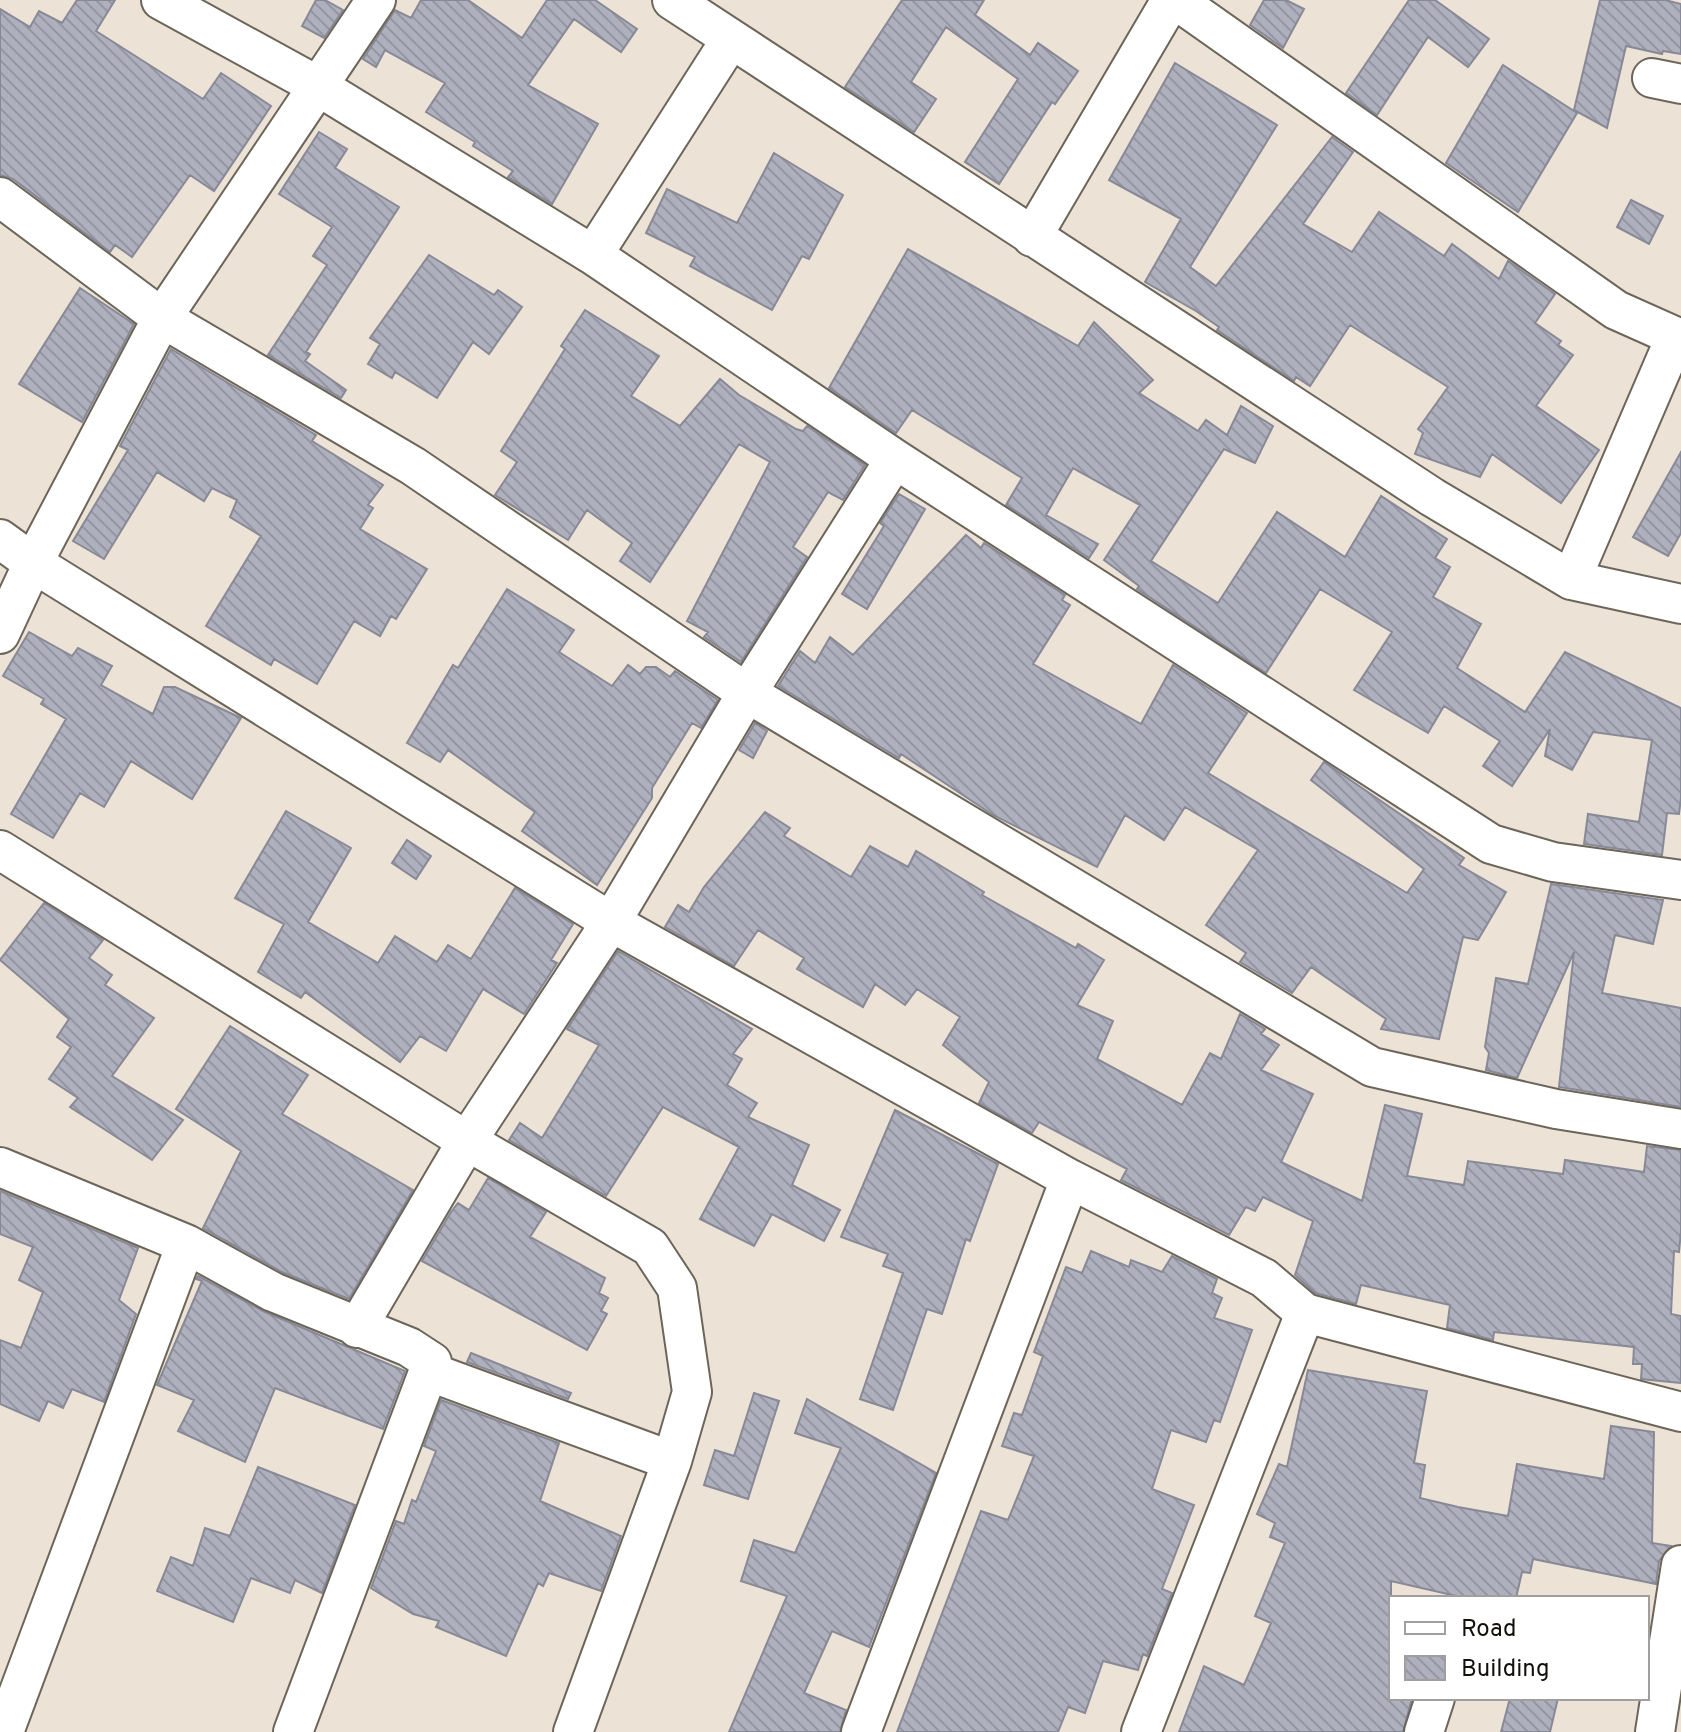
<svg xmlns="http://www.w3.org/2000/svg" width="1681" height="1732" font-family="Overpass,sans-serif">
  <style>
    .building { fill: url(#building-back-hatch); stroke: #888996; stroke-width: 2 }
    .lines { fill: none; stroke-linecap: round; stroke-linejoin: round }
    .minor-casing { stroke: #6c6559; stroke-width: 42 }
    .minor { stroke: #fff; stroke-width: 38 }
  </style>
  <defs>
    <pattern id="building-back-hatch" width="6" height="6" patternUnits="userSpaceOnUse" patternTransform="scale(2)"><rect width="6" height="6" fill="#afb0be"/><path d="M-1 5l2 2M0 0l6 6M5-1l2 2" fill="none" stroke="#9696a2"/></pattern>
  </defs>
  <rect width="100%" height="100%" fill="#ece3d6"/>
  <path class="building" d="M 77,0 L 115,0 L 96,31 L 203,99 L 221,73 L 271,106 L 214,191 L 190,175 L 132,257 L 115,245 L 110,252 L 13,179 L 0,175 L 0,9 L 30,27 L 39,11 L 62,23 Z
    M 316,0 L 325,0 L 343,10 L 324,38 L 302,26 Z
    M 421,0 L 468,0 L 522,38 L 547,0 L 595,0 L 637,29 L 621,52 L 574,19 L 528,85 L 598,124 L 552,204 L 508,177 L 513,171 L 473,146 L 475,142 L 426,112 L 445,83 L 385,50 L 376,67 L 363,59 L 395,10 L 411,18 Z
    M 902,0 L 984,0 L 975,15 L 1030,55 L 1038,43 L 1078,71 L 1055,104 L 1052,102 L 999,184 L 965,162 L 1018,79 L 946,27 L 911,82 L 936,99 L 914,132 L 845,87 Z
    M 1264,0 L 1286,0 L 1304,9 L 1283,48 L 1250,25 Z
    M 1409,0 L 1435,0 L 1489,39 L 1468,67 L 1428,37 L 1377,115 L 1346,93 Z
    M 1600,0 L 1665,0 L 1681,4 L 1681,54 L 1663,51 L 1662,54 L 1626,46 L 1607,128 L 1574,110 Z
    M 1175,63 L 1277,125 L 1190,267 L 1216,286 L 1332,137 L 1353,152 L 1303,224 L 1352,252 L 1379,212 L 1444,256 L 1452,244 L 1499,279 L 1508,261 L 1555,294 L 1535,323 L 1561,341 L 1558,345 L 1573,355 L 1536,406 L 1599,450 L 1561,503 L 1492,454 L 1480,477 L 1415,454 L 1423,433 L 1418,429 L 1448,387 L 1350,325 L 1310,386 L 1296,377 L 1294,381 L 1217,330 L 1219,327 L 1196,311 L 1145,282 L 1181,219 L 1109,180 Z
    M 1503,65 L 1577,113 L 1518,212 L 1446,163 Z
    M 319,132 L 347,149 L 335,168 L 399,207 L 306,352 L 310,354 L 305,361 L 346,390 L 341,398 L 268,355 L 327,265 L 313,256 L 332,227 L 279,194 Z
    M 774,153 L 843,195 L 809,259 L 802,256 L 772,310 L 690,266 L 695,257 L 646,233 L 667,189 L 737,223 Z
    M 1631,200 L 1663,216 L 1649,244 L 1617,227 Z
    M 908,249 L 1078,346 L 1094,322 L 1153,380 L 1139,393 L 1198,431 L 1206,420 L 1227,435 L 1241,406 L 1273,426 L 1255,463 L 1224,449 L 1151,561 L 1218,603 L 1277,512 L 1345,557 L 1381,496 L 1447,539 L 1435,558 L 1450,567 L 1433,597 L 1481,624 L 1457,668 L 1525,712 L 1565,652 L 1681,708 L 1681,798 L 1679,814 L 1667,813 L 1662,855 L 1584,844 L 1588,814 L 1639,822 L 1652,740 L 1593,732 L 1572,770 L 1545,756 L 1550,729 L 1512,786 L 1483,766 L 1500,741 L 1444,706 L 1428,733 L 1354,690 L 1392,632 L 1320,589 L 1266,673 L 1137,589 L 1139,586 L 1104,560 L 1140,505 L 1073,468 L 1046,515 L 1098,544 L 1089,558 L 1006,505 L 1022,478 L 912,410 L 896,433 L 829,388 Z
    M 429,255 L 494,295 L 498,290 L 522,307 L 489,354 L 473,342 L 437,398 L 395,372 L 392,378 L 368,364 L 380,344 L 370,338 Z
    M 80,288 L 134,324 L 82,422 L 19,384 Z
    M 585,310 L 659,356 L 631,396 L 680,426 L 720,379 L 739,395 L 796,429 L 803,431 L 807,426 L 865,465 L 843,500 L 828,492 L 793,547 L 807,557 L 741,662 L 704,637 L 708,632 L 687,621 L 770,462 L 739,444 L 650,582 L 620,561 L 632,543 L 587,510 L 568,540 L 495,495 L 517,462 L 501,451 L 565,349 L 561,346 Z
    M 171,349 L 316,435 L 312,441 L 383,485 L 368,505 L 373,508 L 360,529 L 427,569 L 396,619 L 391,616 L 380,636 L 354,621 L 317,684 L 274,659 L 271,665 L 206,626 L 261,536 L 230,517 L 237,500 L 212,488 L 204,501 L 157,472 L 104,559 L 73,541 L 128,450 L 120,446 Z
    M 1681,452 L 1681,533 L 1668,556 L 1633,537 Z
    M 899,494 L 925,509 L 867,609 L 842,594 L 884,526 L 880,523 Z
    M 966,535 L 981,548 L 984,543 L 1065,595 L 1062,600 L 1070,605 L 1033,664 L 1141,724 L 1173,665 L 1247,713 L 1208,773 L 1407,893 L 1424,869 L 1311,780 L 1324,762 L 1464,858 L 1459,865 L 1506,892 L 1478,940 L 1463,937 L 1439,1039 L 1381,1029 L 1386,1019 L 1311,967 L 1292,993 L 1240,962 L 1246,953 L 1206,925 L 1258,850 L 1185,807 L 1164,840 L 1125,815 L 1097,867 L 993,815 L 901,754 L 899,758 L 778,686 L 800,651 L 815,663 L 830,637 L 853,655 Z
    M 507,589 L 574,630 L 559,652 L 612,686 L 628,665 L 640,674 L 646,667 L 656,667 L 670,677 L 675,671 L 718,700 L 701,728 L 692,723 L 652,788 L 652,798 L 597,885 L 522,831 L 535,812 L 448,750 L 440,762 L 407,743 L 453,665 L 458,668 Z
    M 29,632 L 72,656 L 78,648 L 112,666 L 101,685 L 153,714 L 164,687 L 175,687 L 241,718 L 192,799 L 131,761 L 104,807 L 80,793 L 53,838 L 11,814 L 66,719 L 41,704 L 44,699 L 3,676 Z
    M 755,723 L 767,731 L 753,758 L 739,750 Z
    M 286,811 L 351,848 L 308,922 L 378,963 L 395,936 L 437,962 L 448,945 L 471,959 L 515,888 L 573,924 L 551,960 L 557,963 L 524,1014 L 483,989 L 446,1051 L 420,1036 L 400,1062 L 305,992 L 301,998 L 258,972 L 284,924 L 235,898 Z
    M 765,812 L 790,828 L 784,836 L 851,877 L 870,846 L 908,867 L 916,851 L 984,892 L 982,895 L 1076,948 L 1078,944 L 1104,960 L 1077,1005 L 1113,1021 L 1097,1059 L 1182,1105 L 1210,1053 L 1221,1059 L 1240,1014 L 1265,1029 L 1261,1034 L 1279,1045 L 1261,1070 L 1313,1094 L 1281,1162 L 1362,1201 L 1385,1105 L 1422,1114 L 1407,1176 L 1464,1185 L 1468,1161 L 1563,1174 L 1565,1160 L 1644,1172 L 1647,1146 L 1681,1150 L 1681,1231 L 1679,1252 L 1674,1251 L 1671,1314 L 1681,1316 L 1681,1383 L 1641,1379 L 1642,1364 L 1633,1364 L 1634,1347 L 1494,1332 L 1493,1340 L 1447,1328 L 1450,1305 L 1361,1285 L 1356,1304 L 1315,1293 L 1295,1275 L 1313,1221 L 1263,1197 L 1255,1211 L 1246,1207 L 1229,1235 L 1121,1180 L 1127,1169 L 1039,1122 L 1032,1133 L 979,1103 L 989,1082 L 943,1045 L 960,1017 L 917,989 L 905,1005 L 875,984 L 863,1007 L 797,969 L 804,958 L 758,930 L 734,966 L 665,927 L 678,905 L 689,912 L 704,887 Z
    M 407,840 L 431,856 L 416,879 L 392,863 Z
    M 1551,884 L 1663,900 L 1653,944 L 1615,935 L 1602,993 L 1681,1008 L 1681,1107 L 1559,1087 L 1574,952 L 1517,1078 L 1486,1070 L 1489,1053 L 1485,1047 L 1496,978 L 1528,984 Z
    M 44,903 L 103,940 L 89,958 L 112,975 L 105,985 L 154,1018 L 112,1076 L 183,1120 L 152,1160 L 70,1107 L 78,1098 L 49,1079 L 71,1047 L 57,1037 L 69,1019 L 0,960 Z
    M 618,951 L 752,1029 L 733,1054 L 742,1059 L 727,1085 L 757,1103 L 748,1117 L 809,1145 L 792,1185 L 840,1210 L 824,1241 L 772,1214 L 754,1246 L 700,1219 L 739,1147 L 663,1107 L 606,1196 L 509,1140 L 520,1123 L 542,1138 L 599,1045 L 567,1029 Z
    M 230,1026 L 308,1075 L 282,1114 L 413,1190 L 349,1299 L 282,1272 L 203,1228 L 241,1151 L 176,1109 Z
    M 895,1110 L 998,1164 L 970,1241 L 966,1239 L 942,1314 L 927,1309 L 893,1410 L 860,1399 L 903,1273 L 883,1266 L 888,1254 L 841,1237 Z
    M 488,1178 L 546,1212 L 530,1237 L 605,1278 L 599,1293 L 608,1298 L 601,1311 L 607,1314 L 587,1350 L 422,1261 L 451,1212 L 458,1203 L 469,1210 Z
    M 0,1191 L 138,1248 L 119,1300 L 136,1314 L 104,1402 L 72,1389 L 63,1408 L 48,1401 L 39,1421 L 0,1404 L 0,1340 L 21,1348 L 43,1292 L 19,1280 L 33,1247 L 0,1234 Z
    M 1091,1251 L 1129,1267 L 1131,1260 L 1162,1272 L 1172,1256 L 1217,1279 L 1212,1293 L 1222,1298 L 1214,1318 L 1252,1330 L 1220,1422 L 1214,1420 L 1206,1442 L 1171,1430 L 1152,1489 L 1194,1505 L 1162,1589 L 1172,1593 L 1147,1656 L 1143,1654 L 1138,1670 L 1103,1661 L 1085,1713 L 1068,1707 L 1058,1732 L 897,1732 L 981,1511 L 1008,1520 L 1034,1456 L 1002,1446 L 1014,1413 L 1022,1415 L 1043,1356 L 1034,1352 L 1066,1267 L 1082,1273 Z
    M 198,1276 L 265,1312 L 405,1371 L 383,1429 L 275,1388 L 245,1462 L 178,1431 L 194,1400 L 157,1385 L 202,1281 L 196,1279 Z
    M 471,1353 L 571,1393 L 568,1399 L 467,1362 Z
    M 1308,1370 L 1427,1391 L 1414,1463 L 1425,1465 L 1420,1498 L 1458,1507 L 1508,1516 L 1517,1464 L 1604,1479 L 1611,1426 L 1654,1432 L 1652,1543 L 1671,1546 L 1659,1561 L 1656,1584 L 1533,1559 L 1530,1573 L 1522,1572 L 1516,1598 L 1465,1598 L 1391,1581 L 1391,1698 L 1412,1698 L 1403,1732 L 1179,1732 L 1204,1666 L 1244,1685 L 1271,1623 L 1255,1616 L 1285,1543 L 1270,1537 L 1275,1523 L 1257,1514 L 1279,1464 L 1287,1467 Z
    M 754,1393 L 779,1401 L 748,1499 L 704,1485 L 715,1450 L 734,1456 Z
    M 807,1399 L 936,1473 L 869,1647 L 832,1631 L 804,1693 L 846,1710 L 840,1732 L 729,1732 L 787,1596 L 741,1581 L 754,1540 L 795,1553 L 841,1448 L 795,1433 Z
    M 441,1400 L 559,1443 L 540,1501 L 621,1536 L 601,1591 L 549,1573 L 543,1586 L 538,1583 L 506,1656 L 436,1627 L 439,1621 L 413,1614 L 371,1588 L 396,1521 L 404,1524 L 412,1500 L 416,1502 L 436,1451 L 424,1446 Z
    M 258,1467 L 355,1505 L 322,1593 L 295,1580 L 290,1593 L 251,1578 L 233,1622 L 157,1591 L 171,1557 L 193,1566 L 205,1528 L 230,1536 Z
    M 1510,1698 L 1558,1698 L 1550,1732 L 1501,1732 Z"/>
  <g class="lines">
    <g class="minor-casing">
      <path id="minor" d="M 161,0 L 316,85 L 593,255 L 895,459 L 1491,844 L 1553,862 L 1681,880
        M 672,0 L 1432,497 L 1571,580 L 1681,604
        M 1176,0 L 1616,310 L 1681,339
        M 1652,78 L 1681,84
        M 0,197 L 162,318 L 413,466 L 747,693 L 1372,1067 L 1556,1109 L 1681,1129
        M 1032,237 L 1171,0
        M 593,255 L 731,39
        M 0,539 L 33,563 L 611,922 L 1070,1179 L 1264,1278 L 1305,1313 L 1681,1412
        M 1571,580 L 1675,338
        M 0,634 L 33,563 L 162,318 L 376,0
        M 0,850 L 467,1141 L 650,1247 L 677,1288 L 692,1392 L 672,1461 L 573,1732
        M 0,1167 L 186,1244 L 273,1292 L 409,1347 L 432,1362 L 293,1732
        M 357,1328 L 467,1141 L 611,922 L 747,693 L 895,459
        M 430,1372 L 672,1461
        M 4,1732 L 186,1244
        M 861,1732 L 1070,1179
        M 1141,1732 L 1305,1313
        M 1424,1732 L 1435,1698
        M 1655,1732 L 1681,1565"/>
    </g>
    <use href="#minor" class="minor"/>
  </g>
  <rect x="1389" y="1596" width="260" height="104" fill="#ffffff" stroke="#a19f9d" stroke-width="2"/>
  <rect x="1405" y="1622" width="40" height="12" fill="#ffffff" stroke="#a19f9d" stroke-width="2"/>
  <text x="1461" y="1636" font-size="24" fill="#13100b">Road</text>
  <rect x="1405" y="1656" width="40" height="24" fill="url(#building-back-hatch)" stroke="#a19f9d" stroke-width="2"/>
  <text x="1461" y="1676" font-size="24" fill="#13100b">Building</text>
</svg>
